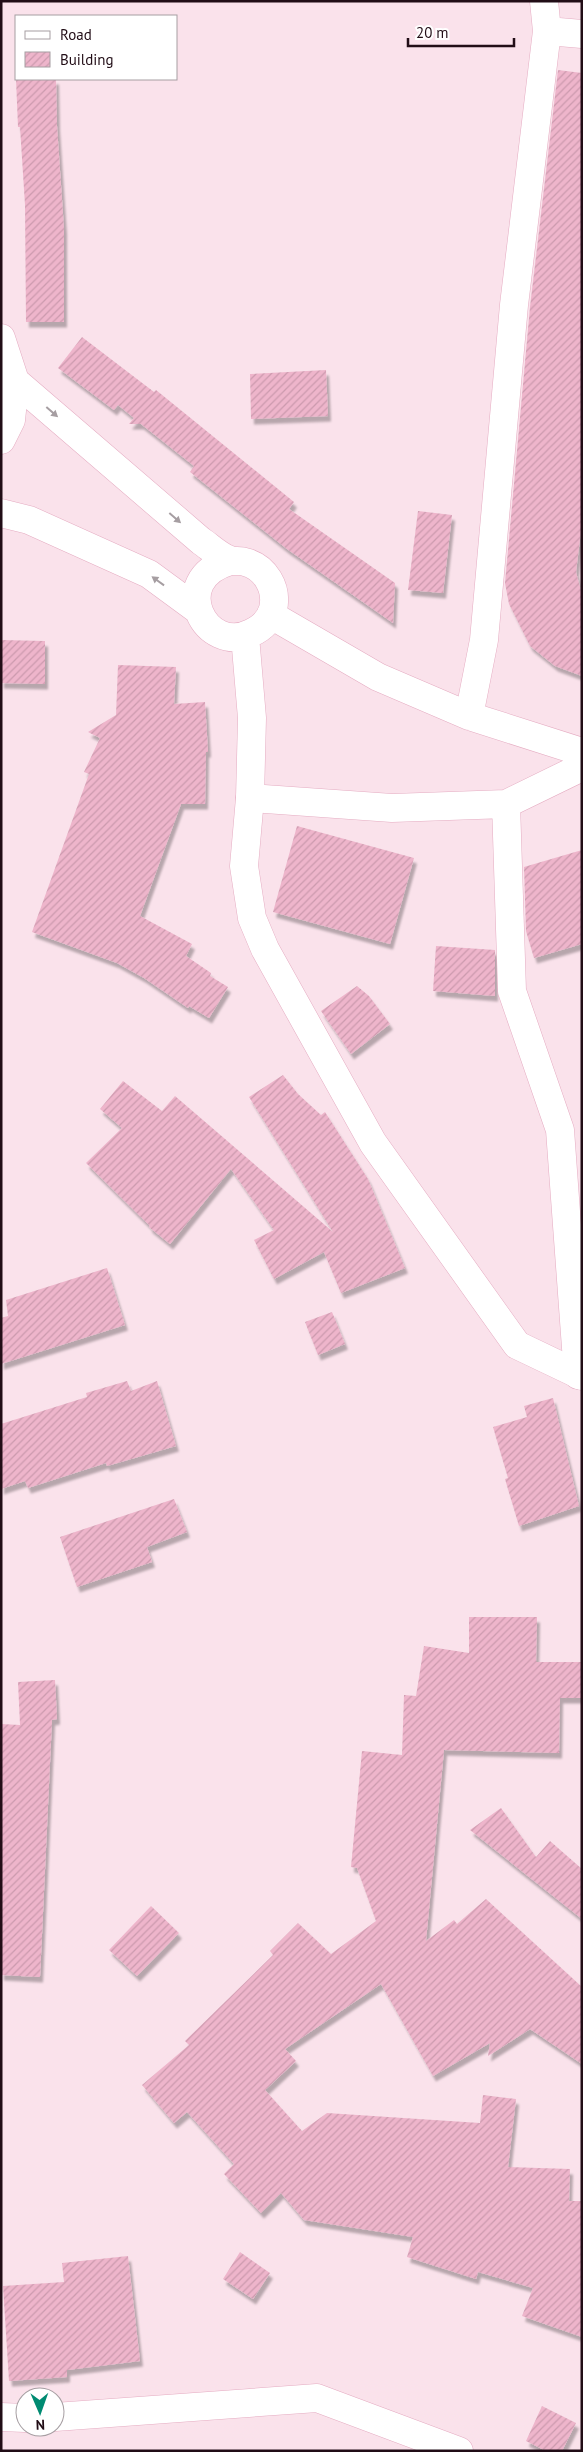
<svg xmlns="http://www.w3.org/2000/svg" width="583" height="2452" font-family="'PT Sans',sans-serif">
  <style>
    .building { fill: url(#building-hatch); filter: url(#shadow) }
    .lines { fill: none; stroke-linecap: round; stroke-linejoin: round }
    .minor-casing { stroke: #e5acc2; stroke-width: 29 }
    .major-casing { stroke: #e5acc2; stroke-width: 29 }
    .minor { stroke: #fff; stroke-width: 28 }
    .major { stroke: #fff; stroke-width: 28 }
    .oneway { fill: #a69ea2 }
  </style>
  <defs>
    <pattern id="building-hatch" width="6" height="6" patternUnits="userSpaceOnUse" patternTransform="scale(1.25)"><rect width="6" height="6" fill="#eeb5cb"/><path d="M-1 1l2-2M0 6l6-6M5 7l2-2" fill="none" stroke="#cc9aae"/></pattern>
    <filter id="shadow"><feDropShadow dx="3" dy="5.5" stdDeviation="1" flood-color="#0004"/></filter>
  </defs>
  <rect width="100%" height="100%" fill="#fae2eb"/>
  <path class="building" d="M 558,70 L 582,73 L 582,522 L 576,572 L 582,595 L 582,676 L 555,666 L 530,646 L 509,604 L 505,583 L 530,307 Z
    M 16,79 L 56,79 L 57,126 L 64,229 L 64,322 L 26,322 L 25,205 L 20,127 L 18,127 Z
    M 82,337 L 154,392 L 156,390 L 294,502 L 289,509 L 395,583 L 393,623 L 287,549 L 190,472 L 194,466 L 141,424 L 129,424 L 134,418 L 118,405 L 114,410 L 58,368 Z
    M 326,370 L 328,416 L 251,419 L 250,374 Z
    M 418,511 L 452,515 L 443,593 L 408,590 Z
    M 1,640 L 45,641 L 45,684 L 1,683 Z
    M 118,665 L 176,667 L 174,704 L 205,702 L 208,752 L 206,752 L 205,804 L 181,804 L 140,916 L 192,944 L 186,956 L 211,973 L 210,976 L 228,987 L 209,1018 L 189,1006 L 188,1008 L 144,978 L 117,963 L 32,932 L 89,774 L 84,772 L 100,738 L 88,732 L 116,715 Z
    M 297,826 L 414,858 L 390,944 L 273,912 Z
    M 582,850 L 582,944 L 534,958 L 526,931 L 524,867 Z
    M 436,946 L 495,950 L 495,996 L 433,991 Z
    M 357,986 L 369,996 L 390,1024 L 351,1054 L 321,1011 Z
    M 283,1075 L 298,1094 L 321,1115 L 325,1112 L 368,1179 L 405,1268 L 341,1293 L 324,1252 L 274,1279 L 254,1240 L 274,1230 L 231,1169 L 170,1244 L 149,1227 L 150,1226 L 86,1163 L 122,1128 L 100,1109 L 123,1081 L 162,1111 L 175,1096 L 333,1232 L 249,1097 Z
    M 107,1268 L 125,1325 L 1,1364 L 1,1318 L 8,1316 L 6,1300 Z
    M 332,1312 L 345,1344 L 318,1355 L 305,1322 Z
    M 127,1381 L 131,1391 L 157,1381 L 176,1446 L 107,1466 L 106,1463 L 28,1488 L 25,1481 L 1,1489 L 1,1424 L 87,1397 L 86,1393 Z
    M 553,1398 L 579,1506 L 519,1526 L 505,1479 L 508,1478 L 493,1427 L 527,1417 L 524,1406 Z
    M 174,1499 L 187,1532 L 147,1547 L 152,1562 L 77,1587 L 60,1537 Z
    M 469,1617 L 537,1617 L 536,1662 L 582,1662 L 582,1698 L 560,1698 L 559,1753 L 444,1750 L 426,1941 L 454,1920 L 457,1924 L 486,1899 L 582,1987 L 582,2064 L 530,2029 L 488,2056 L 490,2043 L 433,2076 L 381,1984 L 285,2049 L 296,2061 L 265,2090 L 302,2131 L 327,2113 L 480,2123 L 483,2095 L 516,2099 L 508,2167 L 570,2169 L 569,2201 L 582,2201 L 582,2337 L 522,2316 L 533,2288 L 478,2272 L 476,2279 L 407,2257 L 413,2237 L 304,2220 L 281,2193 L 261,2213 L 224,2174 L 234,2164 L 187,2112 L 174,2123 L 142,2085 L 189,2045 L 185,2041 L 273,1955 L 270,1951 L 298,1923 L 331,1954 L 376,1921 L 357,1868 L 351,1867 L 362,1751 L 402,1755 L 404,1695 L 416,1696 L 424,1646 L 469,1653 Z
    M 55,1680 L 57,1719 L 52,1720 L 40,1977 L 1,1975 L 1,1724 L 20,1725 L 18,1682 Z
    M 501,1808 L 536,1857 L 550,1841 L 582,1869 L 582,1919 L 470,1830 Z
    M 151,1906 L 179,1933 L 137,1976 L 109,1950 Z
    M 240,2252 L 270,2273 L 253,2299 L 223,2279 Z
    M 128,2256 L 140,2361 L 67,2370 L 67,2377 L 9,2381 L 3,2286 L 64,2282 L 62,2263 Z
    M 542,2406 L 576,2423 L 562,2451 L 546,2451 L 526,2441 Z"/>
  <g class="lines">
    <g class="minor-casing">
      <path id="minor" d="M 547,31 L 582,34
        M 271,615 L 378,677 L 469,716 L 484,640 L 514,305 L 547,31 L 544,1
        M 469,716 L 582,752
        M 250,798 L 392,808 L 506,804
        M 578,1375 L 560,1130 L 512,991 L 506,804 L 582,767
        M 1,2417 L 25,2418
        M 55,2417 L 317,2398 L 459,2451"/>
    </g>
    <g class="major-casing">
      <path id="major" d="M 1,338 L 15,381 L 11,420 L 1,440
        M 15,381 L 201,541 C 210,547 220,557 230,560 C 234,562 240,560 245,562 C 265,567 278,588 273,609 C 270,620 262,628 251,633 C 206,656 166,580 230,561
        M 1,513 L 29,520 L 149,574 L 198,610
        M 245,636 L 252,718 L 250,798 L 244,866 L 252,918 L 265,949 L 373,1143 L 517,1345 L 582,1376"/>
    </g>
    <use href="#minor" class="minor"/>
    <use href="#major" class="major"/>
  </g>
  <defs><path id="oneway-solid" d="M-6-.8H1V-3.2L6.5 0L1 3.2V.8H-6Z" transform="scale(1.25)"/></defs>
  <g class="oneway">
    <use href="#oneway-solid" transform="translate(52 412) rotate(41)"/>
    <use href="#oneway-solid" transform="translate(175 518) rotate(41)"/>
    <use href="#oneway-solid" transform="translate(158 581) rotate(-144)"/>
  </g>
  <rect width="583" height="2452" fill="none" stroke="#210d16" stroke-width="5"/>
  <rect x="15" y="15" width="162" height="65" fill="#ffffff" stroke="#a69ea2"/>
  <rect x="25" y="31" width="25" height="8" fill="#ffffff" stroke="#a69ea2"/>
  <text x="60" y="40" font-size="15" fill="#210d16">Road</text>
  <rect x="25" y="52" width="25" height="15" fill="url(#building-hatch)" stroke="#a69ea2"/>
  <text x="60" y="65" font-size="15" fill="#210d16">Building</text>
  <g transform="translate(40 2412) rotate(178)"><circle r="24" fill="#ffffff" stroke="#a69ea2"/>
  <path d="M0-4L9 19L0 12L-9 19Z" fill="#008b72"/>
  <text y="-8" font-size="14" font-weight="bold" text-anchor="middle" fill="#210d16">N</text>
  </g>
  <path d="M408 38v8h106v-8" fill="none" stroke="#210d16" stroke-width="2.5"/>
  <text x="416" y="38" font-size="15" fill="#210d16" stroke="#ffffff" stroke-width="4" paint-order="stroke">20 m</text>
</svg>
